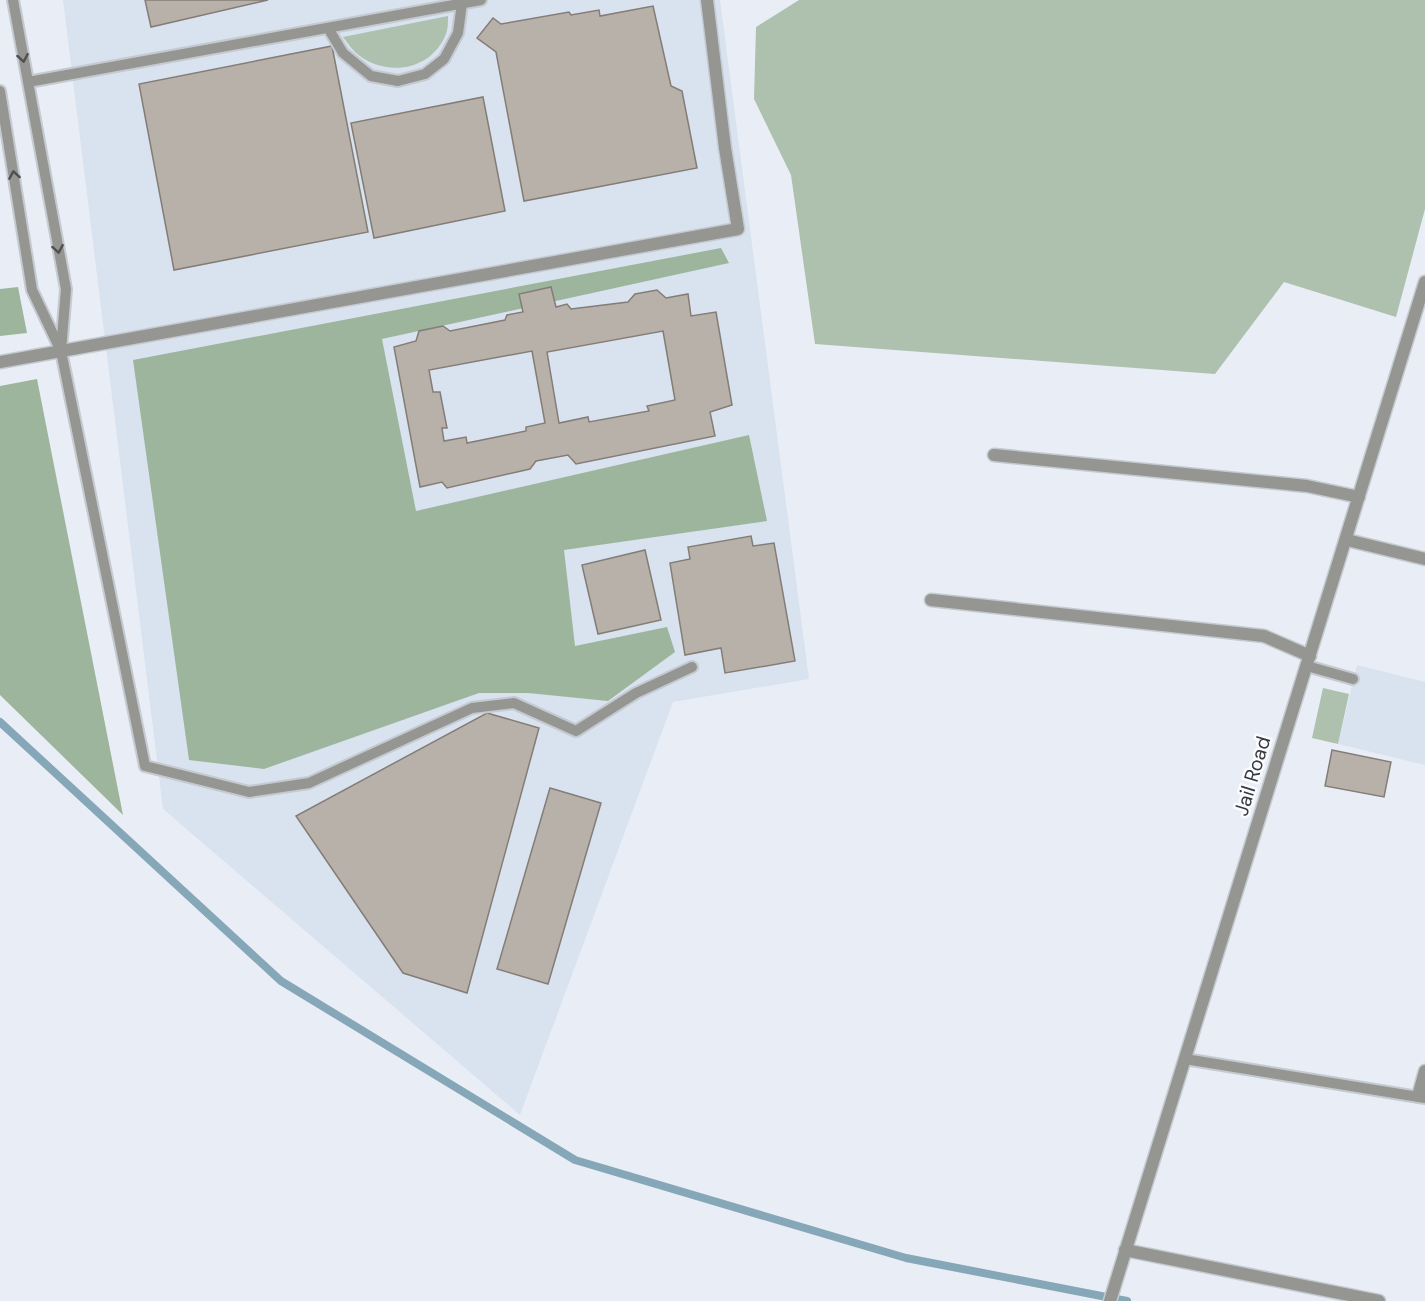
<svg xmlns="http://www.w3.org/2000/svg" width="1425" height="1301" font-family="'DM Sans',sans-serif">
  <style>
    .built { fill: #d9e2ef }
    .green { fill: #aec0ae }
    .forest { fill: #9db59d }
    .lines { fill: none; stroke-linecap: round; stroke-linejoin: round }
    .stream { stroke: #86a7b7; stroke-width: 8 }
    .building { fill: #b8b1aa; stroke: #847d77; stroke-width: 1.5; fill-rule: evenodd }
    .service-casing { stroke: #c5cad1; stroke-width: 14 }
    .minor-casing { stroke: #c5cad1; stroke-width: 15 }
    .service { stroke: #959692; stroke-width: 10 }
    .minor { stroke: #959692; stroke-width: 12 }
    .oneway { stroke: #4e5052 }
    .labels { text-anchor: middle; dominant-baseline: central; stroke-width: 5; stroke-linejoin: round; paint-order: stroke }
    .street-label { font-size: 20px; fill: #37393c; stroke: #f9fbff }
  </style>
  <rect width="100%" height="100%" fill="#e9eef6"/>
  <path class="built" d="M 63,0 L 720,0 L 809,679 L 673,702 L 520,1115 L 163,809 Z
    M 1357,665 L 1425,682 L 1425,765 L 1338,744 Z"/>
  <path class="green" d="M 799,0 L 1425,0 L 1425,209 L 1396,317 L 1284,282 L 1215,374 L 815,344 L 791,175 L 754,99 L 756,27 Z
    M 448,16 C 448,22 448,29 446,34 C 431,72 384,78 355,52 C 351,48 347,42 343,37 Z
    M 1323,688 L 1349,694 L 1338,744 L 1312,738 Z"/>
  <path class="forest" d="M 721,248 L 729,263 L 382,339 L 416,511 L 749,435 L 767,521 L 564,550 L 575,646 L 667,627 L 675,652 L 608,701 L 528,693 L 479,693 L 264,769 L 189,760 L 133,360 Z
    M 18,287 L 27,333 L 0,336 L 0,289 Z
    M 37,379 L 123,815 L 0,695 L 0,386 Z"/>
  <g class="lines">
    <path class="stream" d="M 0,722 L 281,981 L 575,1160 L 906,1258 L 1127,1301"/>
  </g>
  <path class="building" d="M 145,0 L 268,0 L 151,27 Z
    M 653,6 L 671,86 L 682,91 L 697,168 L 524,201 L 496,52 L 477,38 L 493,18 L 501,24 L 569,12 L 571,15 L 599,10 L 600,16 Z
    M 332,46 L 368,232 L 174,270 L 139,84 Z
    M 483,97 L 505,211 L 374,238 L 351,123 Z
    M 551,287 L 556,307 L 567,304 L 571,309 L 628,302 L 635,294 L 657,290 L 666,298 L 688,294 L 691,316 L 716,312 L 732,405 L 710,412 L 715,436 L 576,464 L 568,455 L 536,461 L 530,469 L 447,488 L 442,482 L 420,487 L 394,347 L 416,341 L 419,331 L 443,326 L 450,331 L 505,320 L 507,315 L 523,312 L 519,294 ZM 663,331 L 675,400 L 647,406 L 649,411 L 589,422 L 588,417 L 559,423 L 547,352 ZM 532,351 L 545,423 L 526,427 L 526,431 L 467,443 L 466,437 L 444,441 L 442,428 L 447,428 L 440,392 L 433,392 L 429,370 Z
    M 751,536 L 753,546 L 774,543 L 795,661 L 725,673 L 721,648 L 685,655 L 670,563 L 690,559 L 688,547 Z
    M 645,550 L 661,620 L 598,634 L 582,565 Z
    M 487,713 L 539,728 L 467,993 L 403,973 L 296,816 Z
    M 1332,750 L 1391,762 L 1384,797 L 1325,786 Z
    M 550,788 L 601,803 L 548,984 L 497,969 Z"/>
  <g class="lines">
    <g class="service-casing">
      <path id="service" d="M 13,0 L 66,289 L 61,351
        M 328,28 L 343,53 L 371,76 L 398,81 L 425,74 L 444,59 L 458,33 L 462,3
        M 28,82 L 481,0
        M 0,91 L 32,290 L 61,351 L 145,766 L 249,792 L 309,783 L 472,708 L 514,703 L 576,731 L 636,693 L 692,667
        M 1307,666 L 1353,679
        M 1185,1059 L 1425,1098"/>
    </g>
    <g class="minor-casing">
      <path id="minor" d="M 0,362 L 738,229 L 725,148 L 707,0
        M 994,455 L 1307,486 L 1359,497
        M 1347,540 L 1425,559
        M 931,600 L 1264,636 L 1310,656
        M 1418,1096 L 1425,1071
        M 1125,1250 L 1379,1301
        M 1110,1301 L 1425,282"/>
    </g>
    <use href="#service" class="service"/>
    <use href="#minor" class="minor"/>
  </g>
  <defs><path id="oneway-chevron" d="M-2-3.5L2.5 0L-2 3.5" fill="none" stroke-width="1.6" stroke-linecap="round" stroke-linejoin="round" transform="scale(1.5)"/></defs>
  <g class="oneway">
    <use href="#oneway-chevron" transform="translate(23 58) rotate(80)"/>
    <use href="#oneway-chevron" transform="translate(14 175) rotate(-99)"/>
    <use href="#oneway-chevron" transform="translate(58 249) rotate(80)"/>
  </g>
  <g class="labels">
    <g class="street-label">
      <text transform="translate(1252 776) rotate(-73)">Jail Road</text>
    </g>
  </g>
</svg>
